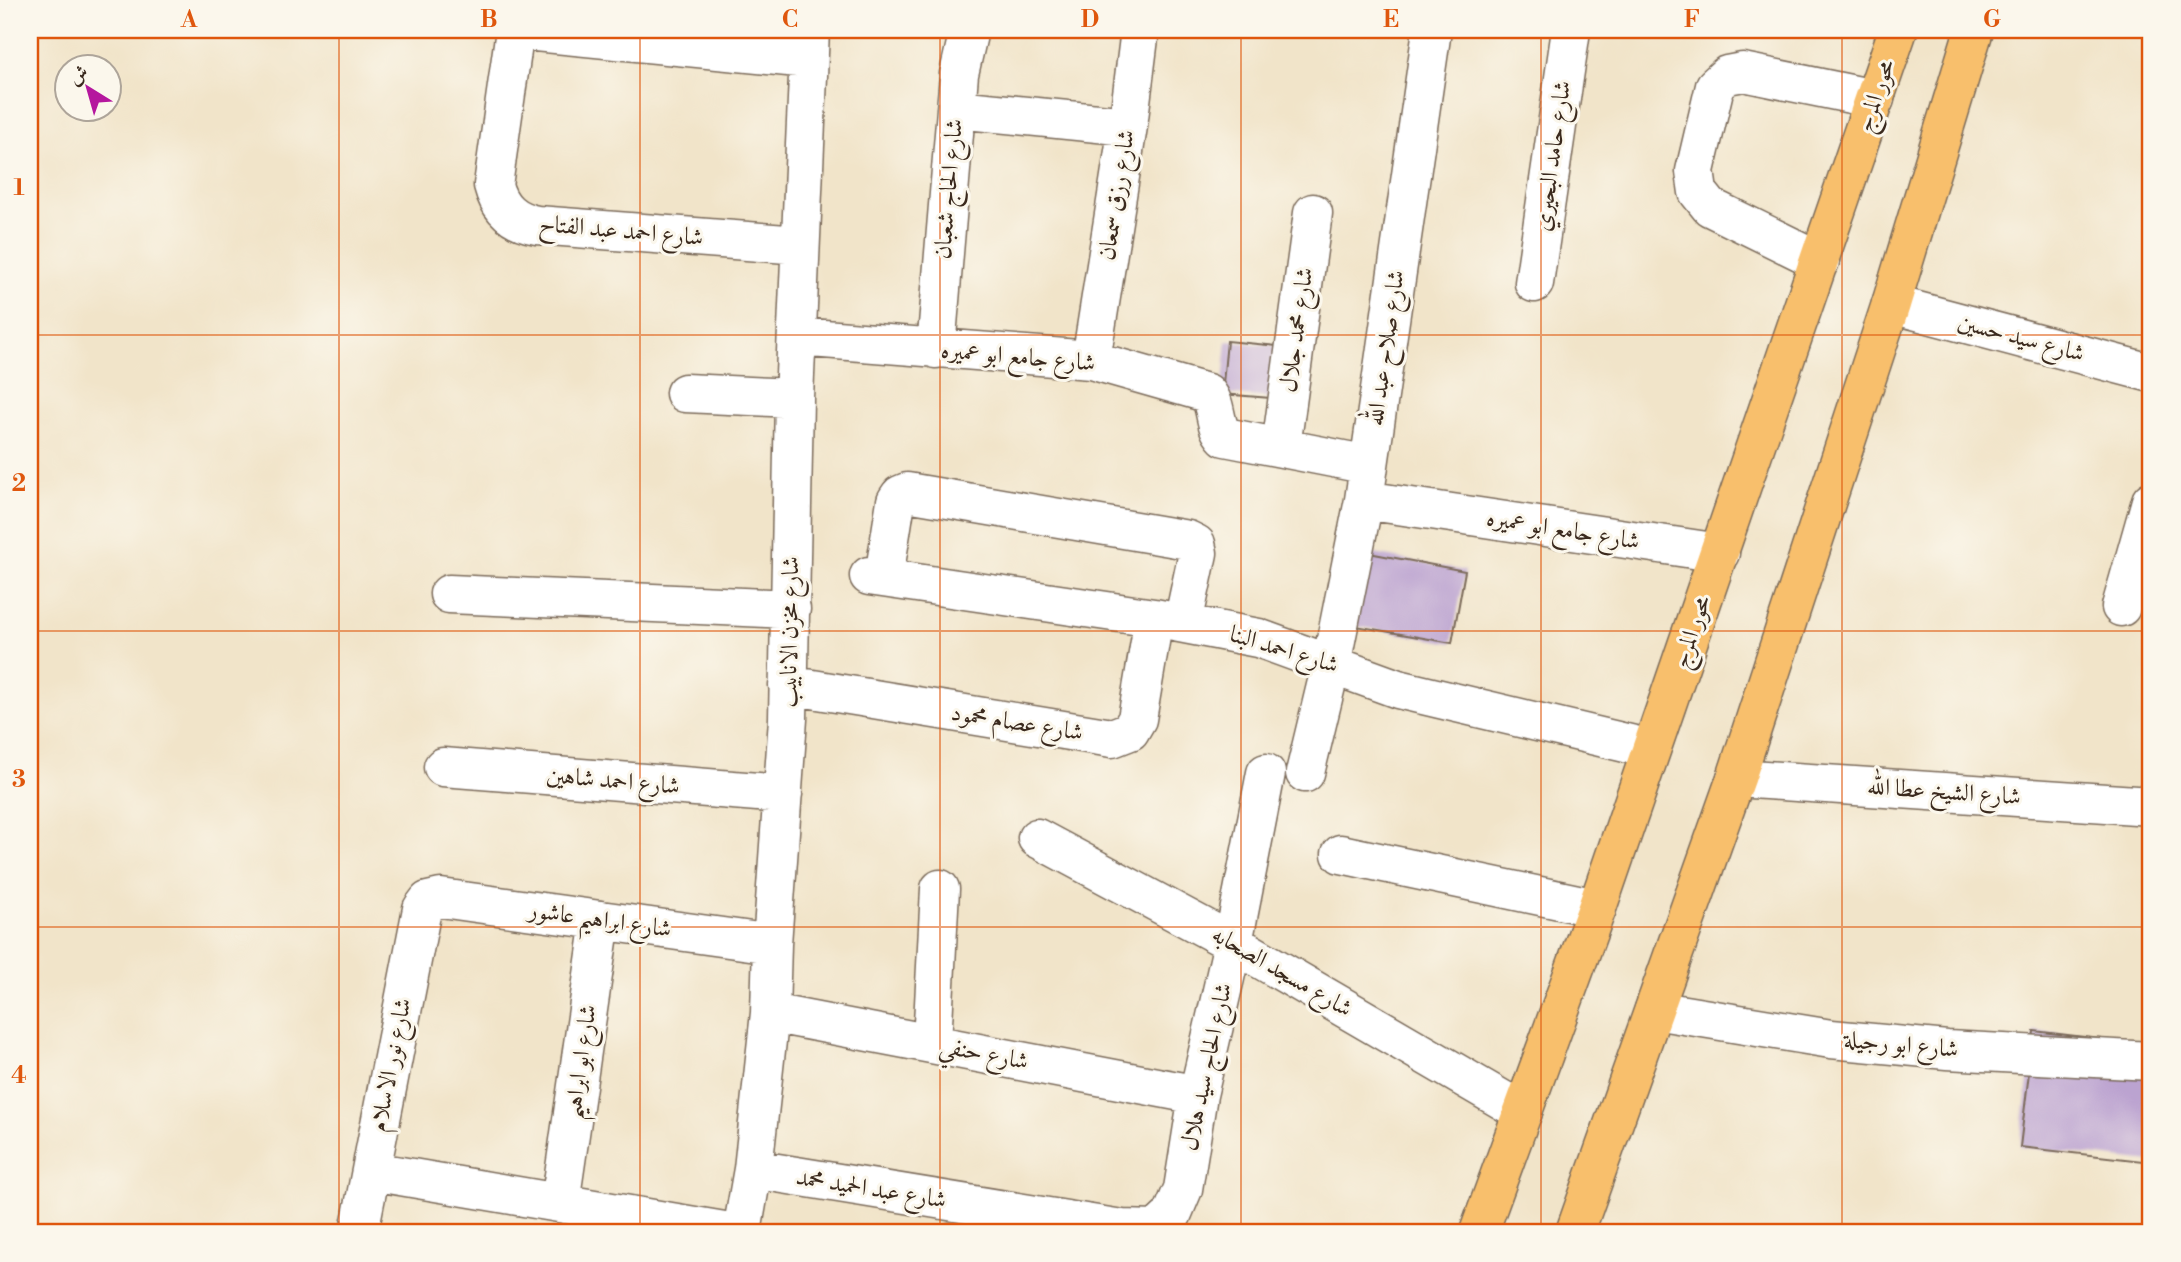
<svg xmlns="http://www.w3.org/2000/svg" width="2181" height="1262" font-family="'Libre Bodoni',Amiri,serif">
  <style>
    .building { fill: #bba3d0 }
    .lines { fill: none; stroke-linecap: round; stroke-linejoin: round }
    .minor-casing { stroke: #7b6b5a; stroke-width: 41 }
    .major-casing { stroke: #7b6b5a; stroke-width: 41 }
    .minor { stroke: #fff; stroke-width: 38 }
    .major { stroke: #f8bf6c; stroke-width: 38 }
    .grid { fill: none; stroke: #df570d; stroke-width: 2; stroke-opacity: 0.55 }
    .labels { text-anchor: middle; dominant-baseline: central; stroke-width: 6; stroke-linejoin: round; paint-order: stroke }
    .street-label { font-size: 24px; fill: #3b2a1e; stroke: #fbf7ec }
    .neatline { fill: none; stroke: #df570d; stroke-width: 2.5 }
    .grid-label { font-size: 23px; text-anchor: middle; font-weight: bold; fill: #df570d }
  </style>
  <rect width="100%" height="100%" fill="#fbf7ec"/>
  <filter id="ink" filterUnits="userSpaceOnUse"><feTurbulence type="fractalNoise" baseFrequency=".0143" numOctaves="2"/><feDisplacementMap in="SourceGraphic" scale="14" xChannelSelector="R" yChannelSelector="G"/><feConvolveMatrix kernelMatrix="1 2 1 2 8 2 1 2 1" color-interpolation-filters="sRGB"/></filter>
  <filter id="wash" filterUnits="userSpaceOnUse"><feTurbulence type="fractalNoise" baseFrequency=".00686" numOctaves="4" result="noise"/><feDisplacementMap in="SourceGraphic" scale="28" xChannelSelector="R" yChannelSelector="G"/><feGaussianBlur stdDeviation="1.57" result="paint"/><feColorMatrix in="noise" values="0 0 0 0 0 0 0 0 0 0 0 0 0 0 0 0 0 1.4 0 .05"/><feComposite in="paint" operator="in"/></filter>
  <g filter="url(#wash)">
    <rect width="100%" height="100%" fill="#f1e4c9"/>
    <g id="blocks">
      <path class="building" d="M 1227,341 L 1287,347 L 1282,399 L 1222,394 Z
        M 1369,553 L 1465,571 L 1452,643 L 1356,626 Z
        M 2034,1031 L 2151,1045 L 2151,1162 L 2020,1147 Z"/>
    </g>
  </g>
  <g filter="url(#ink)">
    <use href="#blocks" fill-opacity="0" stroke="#7b6b5a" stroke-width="2"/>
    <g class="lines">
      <g class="minor-casing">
        <path id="minor" d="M 515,30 L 493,185 C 499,208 513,221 537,225 L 800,245
          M 515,30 L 808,59
          M 956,109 L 1128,126
          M 1820,261 L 1710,207 L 1698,192 L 1695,171 L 1715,86 L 1727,75 L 1743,72 L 1875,99
          M 1534,283 L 1571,30
          M 1891,304 L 2151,373
          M 798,337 L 1091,360 L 1207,393 C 1218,406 1213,425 1225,437 L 1369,465
          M 936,349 L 959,74 L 969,30
          M 1091,360 L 1128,126 L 1140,30
          M 685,393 L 794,398
          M 1281,447 L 1313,213
          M 1364,500 L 1720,553
          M 869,576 L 1154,618 L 1258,638 L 1398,689 L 1651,749
          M 884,577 L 896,501 L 900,495 L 907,492 L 1188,540 L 1196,544 L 1198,553 L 1183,623
          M 449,594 L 791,609
          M 2121,607 L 2151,501
          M 788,685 L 1112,738 L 1130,731 L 1137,719 L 1154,618
          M 443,767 L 783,794
          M 1305,773 L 1331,665 L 1364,500 L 1432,30
          M 1736,778 L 2151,806
          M 1037,838 L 1233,943 L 1523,1112
          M 1341,854 L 1597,908
          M 1654,1010 L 1831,1039 L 1947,1050 L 2151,1061
          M 770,1013 L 1198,1095
          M 932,1043 L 940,889
          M 753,1169 L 1122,1229 L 1156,1230 L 1172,1215 L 1183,1189 L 1198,1095 L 1233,943 L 1266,773
          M 371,1171 L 730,1232
          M 560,1203 L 601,920
          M 359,1232 L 422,909 L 428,901 L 441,898 L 772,944
          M 742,1232 L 753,1169 L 770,1013 L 772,944 L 788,719 L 794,398 L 810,30"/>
      </g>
      <g class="major-casing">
        <path id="major" d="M 1479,1232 L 1597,908 L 1898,30
          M 1575,1232 L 1736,778 L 1891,304 L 1974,30"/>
      </g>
      <use href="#minor" class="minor"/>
      <use href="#major" class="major"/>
    </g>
  </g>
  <path class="grid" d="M 339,30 L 339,1232M 640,30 L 640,1232M 940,30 L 940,1232M 1241,30 L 1241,1232M 1541,30 L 1541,1232M 1842,30 L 1842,1232M 30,335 L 2151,335M 30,631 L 2151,631M 30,927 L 2151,927"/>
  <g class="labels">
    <g class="street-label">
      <text transform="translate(1876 96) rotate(-71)">محور المرج</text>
      <text transform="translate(1553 156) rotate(-82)">شارع حامد البحيري</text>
      <text transform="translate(949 189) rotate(-85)">شارع الحاج شعبان</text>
      <text transform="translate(1117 195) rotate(-81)">شارع رزق سمعان</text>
      <text transform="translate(621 231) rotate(5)">شارع احمد عبد الفتاح</text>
      <text transform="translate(1297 330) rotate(-82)">شارع محمد جلال</text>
      <text transform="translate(2021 338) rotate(15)">شارع سيد حسين</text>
      <text transform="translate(1386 348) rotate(-82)">شارع صلاح عبد الله</text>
      <text transform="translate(1018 357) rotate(5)">شارع جامع ابو عميره</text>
      <text transform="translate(1563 530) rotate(9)">شارع جامع ابو عميره</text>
      <text transform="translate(790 632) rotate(-89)">شارع مخزن الانابيب</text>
      <text transform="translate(1692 632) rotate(-71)">محور المرج</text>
      <text transform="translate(1284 650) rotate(17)">شارع احمد البنا</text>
      <text transform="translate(1017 723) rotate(9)">شارع عصام محمود</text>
      <text transform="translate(613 781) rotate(5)">شارع احمد شاهين</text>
      <text transform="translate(1944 792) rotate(4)">شارع الشيخ عطا الله</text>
      <text transform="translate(600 920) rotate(8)">شارع ابراهيم عاشور</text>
      <text transform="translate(1282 972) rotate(30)">شارع مسجد الصحابه</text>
      <text transform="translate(1901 1045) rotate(5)">شارع ابو رجيلة</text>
      <text transform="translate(984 1054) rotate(11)">شارع حنفي</text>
      <text transform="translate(581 1062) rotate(-82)">شارع ابو ابراهيم</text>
      <text transform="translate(391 1065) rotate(-79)">شارع نور الاسلام</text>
      <text transform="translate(1207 1067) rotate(-78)">شارع الحاج سيد هلال</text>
      <text transform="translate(871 1189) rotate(9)">شارع عبد الحميد محمد</text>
    </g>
  </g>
  <rect width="2181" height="1262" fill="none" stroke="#fbf7ec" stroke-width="77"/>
  <g transform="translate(88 88) rotate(323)"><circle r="33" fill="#fbf7ec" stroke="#aea59a" stroke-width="2"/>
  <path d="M0-5L12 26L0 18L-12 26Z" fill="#b5179e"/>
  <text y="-10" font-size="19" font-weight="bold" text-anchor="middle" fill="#3b2a1e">ش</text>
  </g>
  <rect x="38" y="38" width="2104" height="1186" class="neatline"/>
  <g class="grid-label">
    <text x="189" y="27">A</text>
    <text x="489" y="27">B</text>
    <text x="790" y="27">C</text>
    <text x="1090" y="27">D</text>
    <text x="1391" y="27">E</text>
    <text x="1692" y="27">F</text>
    <text x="1992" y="27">G</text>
    <text x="19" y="195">1</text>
    <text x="19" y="491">2</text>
    <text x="19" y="787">3</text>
    <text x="19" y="1083">4</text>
  </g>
</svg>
